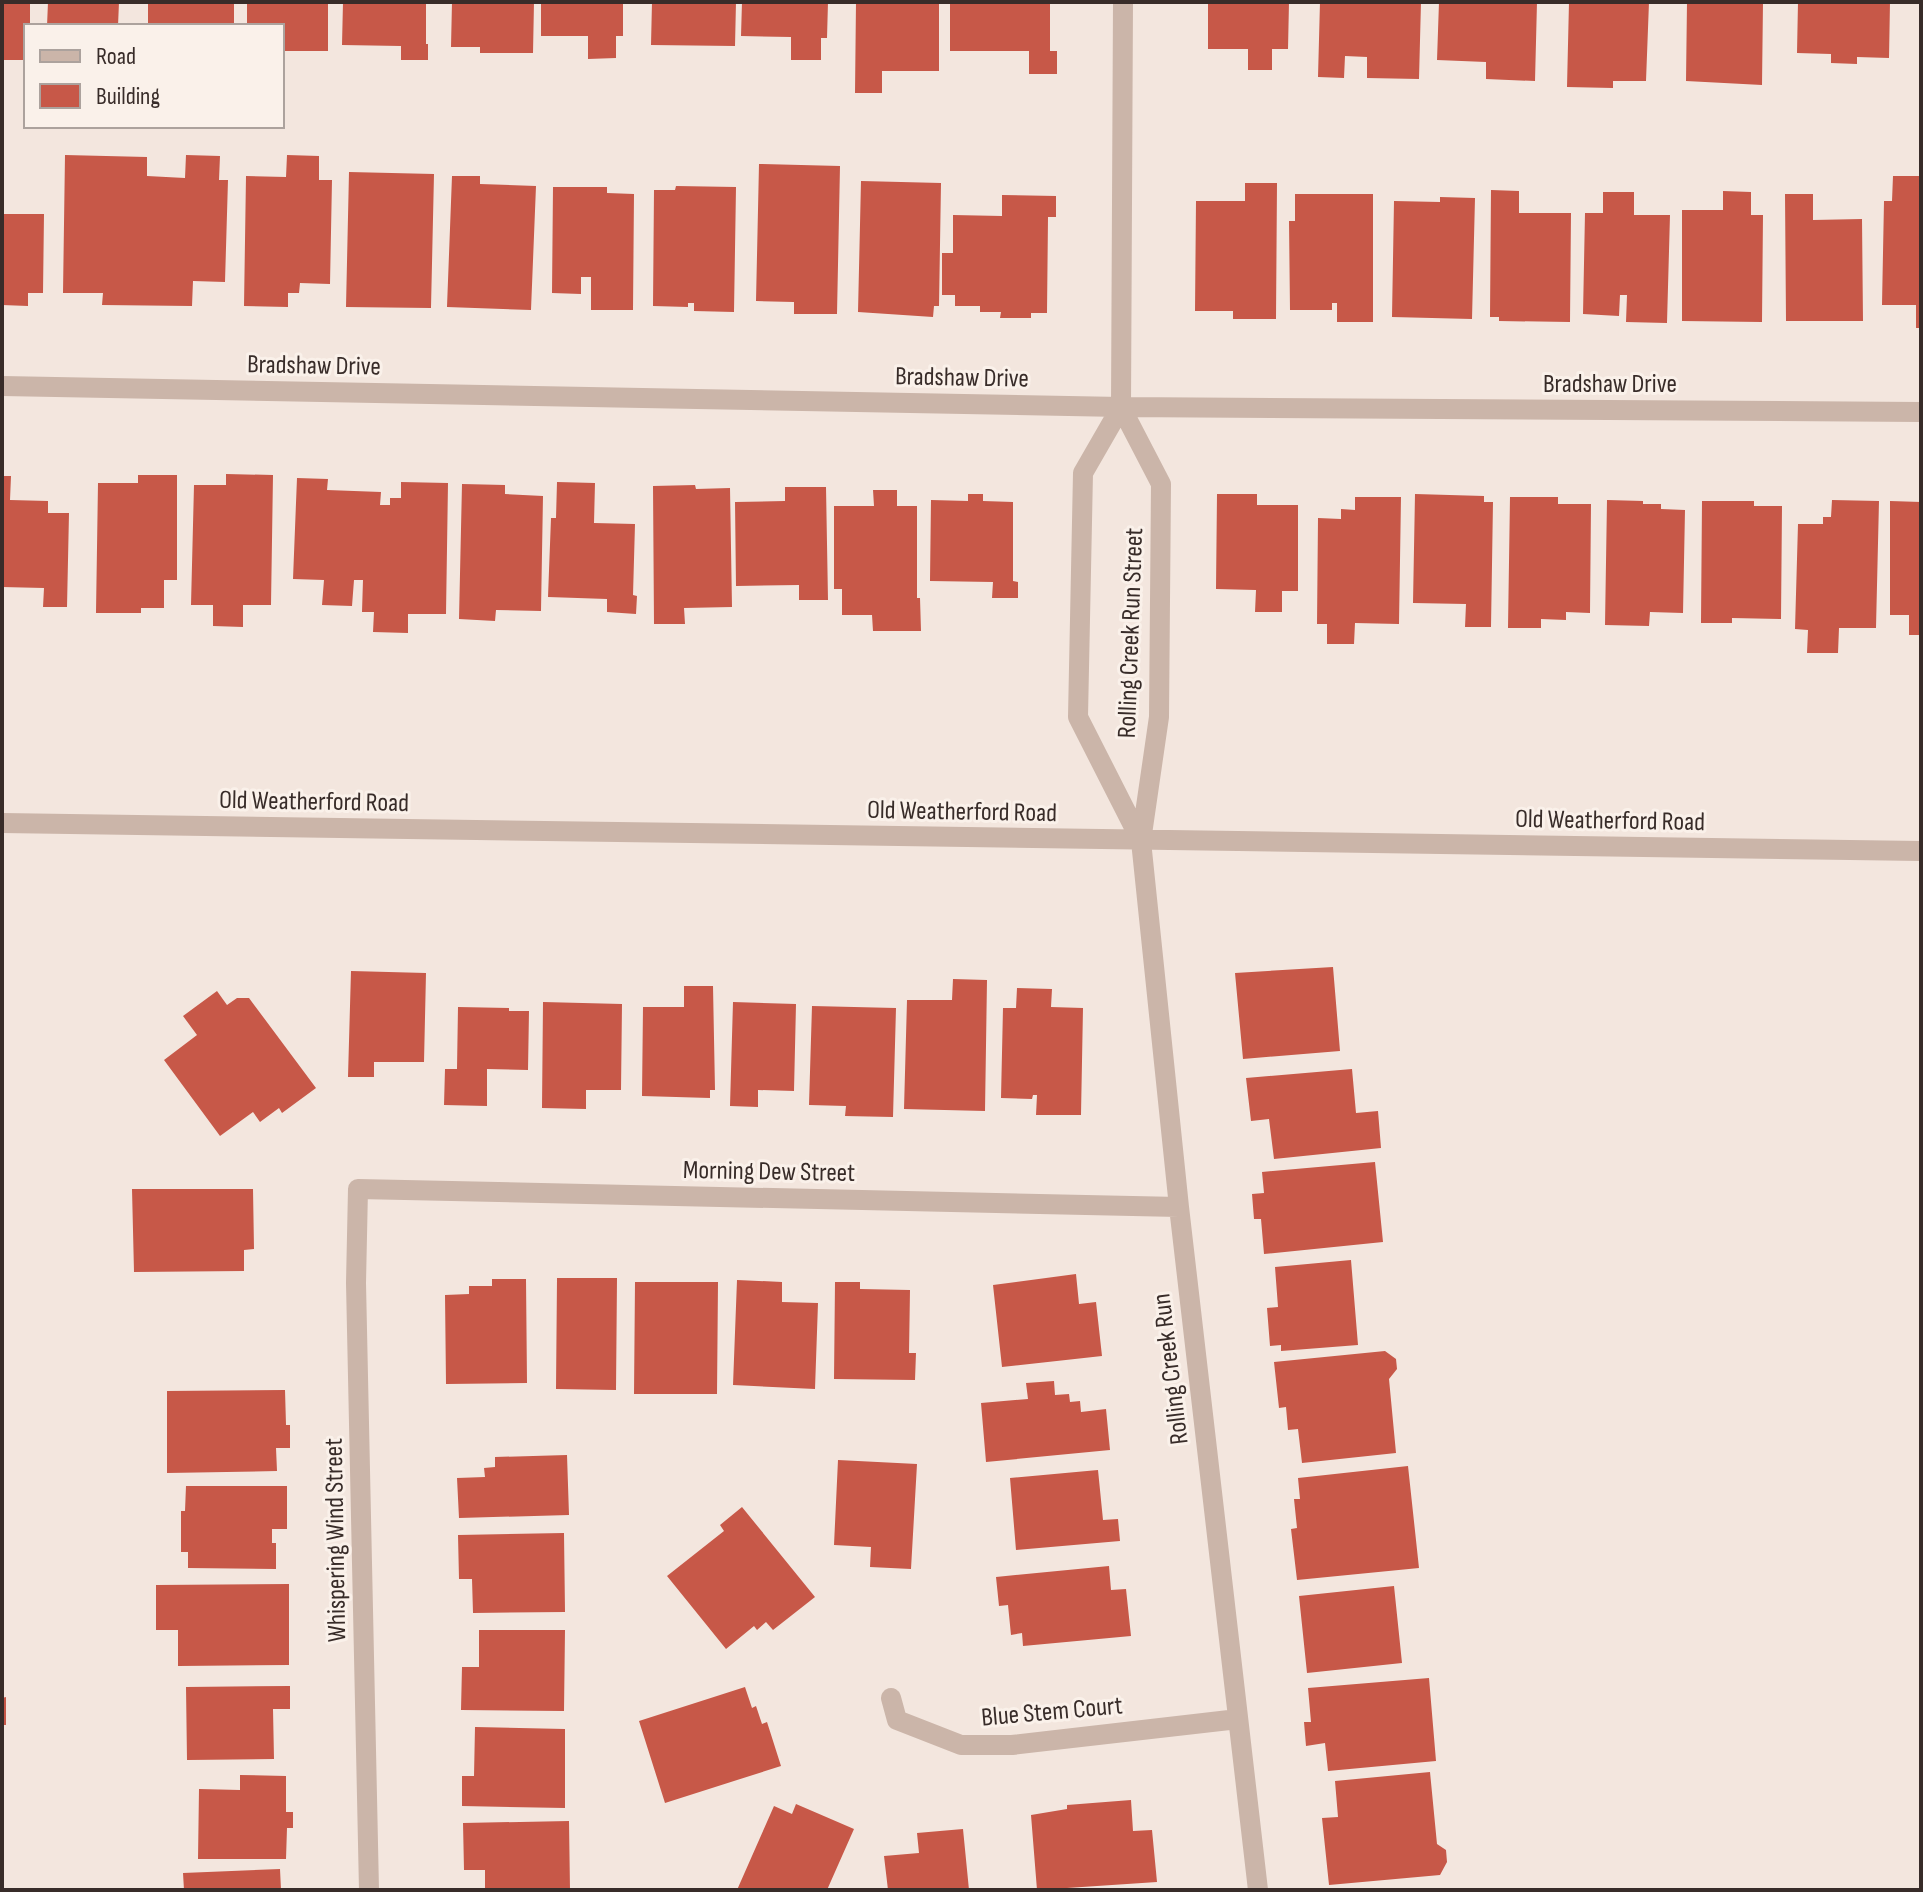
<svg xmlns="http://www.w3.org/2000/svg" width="1923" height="1892" font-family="'Sofia Sans Condensed',sans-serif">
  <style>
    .building { fill: #c75848 }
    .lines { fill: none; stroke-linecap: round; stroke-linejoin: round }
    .minor { stroke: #cbb5a9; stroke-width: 20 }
    .labels { text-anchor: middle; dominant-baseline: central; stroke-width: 6; stroke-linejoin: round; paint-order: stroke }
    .street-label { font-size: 26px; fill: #382c29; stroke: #faf1ea }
  </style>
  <rect width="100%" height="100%" fill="#f3e6de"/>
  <path class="building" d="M 2,2 L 30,2 L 30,26 L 26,26 L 26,60 L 2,60 Z
    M 48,2 L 119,2 L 118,26 L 47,26 Z
    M 148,2 L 234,2 L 234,26 L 148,26 Z
    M 247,2 L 328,2 L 328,51 L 282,51 L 282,26 L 247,26 Z
    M 343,2 L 426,2 L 426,44 L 428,44 L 428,60 L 401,60 L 401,46 L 342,45 Z
    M 452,2 L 534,2 L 533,53 L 480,53 L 480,47 L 451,47 Z
    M 541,2 L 623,2 L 623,36 L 616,36 L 616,58 L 588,59 L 588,36 L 541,36 Z
    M 652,2 L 736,2 L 735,46 L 651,45 Z
    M 742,2 L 828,2 L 827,38 L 821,38 L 821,60 L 791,60 L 791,37 L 741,36 Z
    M 856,2 L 939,2 L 939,71 L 882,71 L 882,93 L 855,93 Z
    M 950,2 L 1050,2 L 1050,51 L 1057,51 L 1057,74 L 1029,74 L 1029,51 L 950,51 Z
    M 1208,2 L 1289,2 L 1288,49 L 1272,49 L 1272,70 L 1248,70 L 1248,49 L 1208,49 Z
    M 1320,2 L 1421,2 L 1419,79 L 1367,78 L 1367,57 L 1345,56 L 1344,78 L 1318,77 Z
    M 1439,2 L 1537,2 L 1535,81 L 1486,79 L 1486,62 L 1437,60 Z
    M 1569,2 L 1649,2 L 1646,81 L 1613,81 L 1613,88 L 1567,87 Z
    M 1687,2 L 1763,2 L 1762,85 L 1686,81 Z
    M 1798,2 L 1890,2 L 1889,58 L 1857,57 L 1857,64 L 1831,63 L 1831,54 L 1797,53 Z
    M 65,155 L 147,157 L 147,176 L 185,178 L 186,155 L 220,156 L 219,180 L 228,180 L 225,282 L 193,281 L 192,306 L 102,305 L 103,293 L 63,293 Z
    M 287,155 L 319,156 L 319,180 L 332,180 L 330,284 L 300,283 L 299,293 L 288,293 L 288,307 L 244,306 L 246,176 L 286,177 Z
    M 759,164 L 840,166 L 837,314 L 794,314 L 794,302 L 756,301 Z
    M 349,172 L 434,174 L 431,308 L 346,307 Z
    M 452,176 L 480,176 L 480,184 L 536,186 L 531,310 L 447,307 Z
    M 1893,176 L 1921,176 L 1921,328 L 1916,328 L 1916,305 L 1882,305 L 1884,201 L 1892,201 Z
    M 861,181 L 941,183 L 939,306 L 934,306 L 933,317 L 858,312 Z
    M 1245,183 L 1277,183 L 1276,319 L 1233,319 L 1233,311 L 1195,311 L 1196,201 L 1245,201 Z
    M 676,186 L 736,187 L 734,312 L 694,311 L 694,303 L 688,303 L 688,307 L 653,306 L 654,190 L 675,190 Z
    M 553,187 L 607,187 L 607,193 L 634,194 L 633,310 L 591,310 L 591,277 L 581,277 L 581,294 L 552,293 Z
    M 1491,190 L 1519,191 L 1519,213 L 1571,213 L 1570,322 L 1499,321 L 1499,317 L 1490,317 Z
    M 1723,191 L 1751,192 L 1751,215 L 1763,215 L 1762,322 L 1682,321 L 1682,210 L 1723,210 Z
    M 1603,192 L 1634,192 L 1634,215 L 1670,215 L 1667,323 L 1626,322 L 1627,295 L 1620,295 L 1619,316 L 1583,314 L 1585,213 L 1603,213 Z
    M 1295,194 L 1373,194 L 1373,322 L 1337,322 L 1337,303 L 1332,303 L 1332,310 L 1290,310 L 1289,221 L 1295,221 Z
    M 1785,194 L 1813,194 L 1813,220 L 1862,219 L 1863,321 L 1786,321 Z
    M 1002,195 L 1056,196 L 1056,217 L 1048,217 L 1047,313 L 1031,313 L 1031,318 L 1000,318 L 1001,312 L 980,312 L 980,306 L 955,306 L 955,295 L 942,295 L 942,253 L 953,253 L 953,215 L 1002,216 Z
    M 1440,197 L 1475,198 L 1472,319 L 1392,317 L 1394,201 L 1440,202 Z
    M 2,214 L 44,214 L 43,293 L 28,293 L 28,306 L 2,305 Z
    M 226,474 L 273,475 L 271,605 L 243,605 L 243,627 L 213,626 L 213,605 L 191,605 L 194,485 L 226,485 Z
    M 138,475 L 177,475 L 177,580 L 164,580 L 164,608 L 141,608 L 141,613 L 96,613 L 98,483 L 138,483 Z
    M 2,476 L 11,476 L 10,500 L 48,501 L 48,513 L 69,513 L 67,607 L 43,607 L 44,588 L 2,587 Z
    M 297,478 L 328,479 L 327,490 L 381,492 L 380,505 L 390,505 L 390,498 L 401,498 L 401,482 L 448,483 L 446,614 L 408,614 L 408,633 L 373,632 L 374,612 L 362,612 L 363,580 L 354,580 L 352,606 L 322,605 L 324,580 L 293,579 Z
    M 557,482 L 595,483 L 594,523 L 635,524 L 633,595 L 637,596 L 636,614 L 607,612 L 607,599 L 548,597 L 551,518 L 556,518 Z
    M 462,484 L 505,485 L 505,494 L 543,496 L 541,611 L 496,610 L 495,621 L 459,619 Z
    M 695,485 L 696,489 L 730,488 L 732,607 L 684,608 L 685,624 L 654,624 L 653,486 Z
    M 785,487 L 826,487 L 828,600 L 799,600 L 799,585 L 736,586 L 735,502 L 785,501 Z
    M 873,490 L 897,490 L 897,506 L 917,506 L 917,598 L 920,598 L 921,631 L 873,631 L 872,615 L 842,615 L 842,589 L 834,589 L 834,506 L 874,506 Z
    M 968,494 L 983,494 L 983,501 L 1013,502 L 1013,581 L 1018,582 L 1018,598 L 992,598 L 993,582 L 930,581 L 931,500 L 968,501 Z
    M 1217,494 L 1257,494 L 1257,505 L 1298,505 L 1298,591 L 1282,591 L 1282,612 L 1255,612 L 1256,590 L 1216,589 Z
    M 1415,494 L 1484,496 L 1484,502 L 1493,502 L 1491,627 L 1465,627 L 1466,604 L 1413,603 Z
    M 1355,497 L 1401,497 L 1399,624 L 1355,623 L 1354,644 L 1327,644 L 1327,624 L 1317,624 L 1318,518 L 1341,519 L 1341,509 L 1355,510 Z
    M 1510,497 L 1558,497 L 1558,504 L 1591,504 L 1590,613 L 1566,612 L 1566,620 L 1541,619 L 1541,628 L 1508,628 Z
    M 1607,500 L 1643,501 L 1643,504 L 1661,504 L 1661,509 L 1685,510 L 1683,613 L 1650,612 L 1649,626 L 1605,625 Z
    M 1832,500 L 1879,501 L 1876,628 L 1839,628 L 1838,653 L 1807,653 L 1808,630 L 1795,629 L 1798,524 L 1823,524 L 1823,517 L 1831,517 Z
    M 1702,501 L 1754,501 L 1754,506 L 1782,506 L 1781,619 L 1732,618 L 1732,623 L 1701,623 Z
    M 1890,501 L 1921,502 L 1921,635 L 1909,635 L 1909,615 L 1890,615 Z
    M 1333,967 L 1340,1051 L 1243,1059 L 1235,973 Z
    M 351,971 L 426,973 L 424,1062 L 374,1062 L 374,1077 L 348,1077 Z
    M 953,979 L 987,980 L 985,1111 L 904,1109 L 907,1000 L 952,1000 Z
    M 684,986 L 713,986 L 715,1090 L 710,1090 L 710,1098 L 642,1096 L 643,1007 L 684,1007 Z
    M 1017,988 L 1052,989 L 1051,1007 L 1083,1008 L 1081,1115 L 1036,1115 L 1037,1095 L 1033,1095 L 1032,1099 L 1001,1098 L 1003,1008 L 1016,1008 Z
    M 217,991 L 227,1005 L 237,998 L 249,998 L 316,1088 L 282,1113 L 279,1108 L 260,1122 L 253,1112 L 220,1136 L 164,1060 L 197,1035 L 183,1016 Z
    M 543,1002 L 622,1004 L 621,1090 L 586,1090 L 586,1109 L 542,1108 Z
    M 733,1002 L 796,1004 L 794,1091 L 758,1090 L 758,1107 L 730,1106 Z
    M 812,1006 L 896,1008 L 893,1117 L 845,1116 L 846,1106 L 809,1105 Z
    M 458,1007 L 509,1008 L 509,1011 L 529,1011 L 528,1070 L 487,1069 L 487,1106 L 444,1105 L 445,1069 L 457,1069 Z
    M 1352,1069 L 1356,1113 L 1378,1111 L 1381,1148 L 1274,1159 L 1269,1119 L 1251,1121 L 1246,1078 Z
    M 1375,1162 L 1383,1242 L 1264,1254 L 1261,1219 L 1254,1219 L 1252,1194 L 1264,1193 L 1262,1172 Z
    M 132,1189 L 253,1189 L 254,1249 L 244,1250 L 244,1271 L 134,1272 Z
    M 1351,1260 L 1358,1345 L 1281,1351 L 1281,1345 L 1270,1346 L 1267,1308 L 1278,1307 L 1275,1267 Z
    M 1076,1274 L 1079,1304 L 1096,1302 L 1102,1356 L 1002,1367 L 993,1285 Z
    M 557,1278 L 617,1278 L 616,1390 L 556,1389 Z
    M 492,1279 L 526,1279 L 527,1383 L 446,1384 L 445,1295 L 469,1294 L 469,1286 L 492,1286 Z
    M 737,1280 L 782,1282 L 782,1302 L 818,1303 L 815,1389 L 733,1385 Z
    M 635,1282 L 718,1282 L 717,1394 L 634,1394 Z
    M 835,1282 L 860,1282 L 860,1289 L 910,1290 L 909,1353 L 916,1353 L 915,1380 L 834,1379 Z
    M 1385,1351 L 1396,1359 L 1397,1369 L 1389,1379 L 1396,1453 L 1302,1463 L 1298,1429 L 1288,1430 L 1286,1407 L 1279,1408 L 1274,1362 Z
    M 1054,1381 L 1055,1395 L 1069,1394 L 1070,1402 L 1080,1401 L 1081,1412 L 1106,1409 L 1110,1450 L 986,1462 L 981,1403 L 1028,1399 L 1026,1383 Z
    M 285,1390 L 286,1425 L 290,1425 L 290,1448 L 276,1448 L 277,1471 L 167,1473 L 167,1391 Z
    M 567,1455 L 569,1515 L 459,1518 L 457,1478 L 485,1477 L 484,1468 L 495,1467 L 495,1457 Z
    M 838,1460 L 917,1464 L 911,1569 L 870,1567 L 871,1547 L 834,1545 Z
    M 1408,1466 L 1419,1568 L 1297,1580 L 1291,1529 L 1297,1528 L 1294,1499 L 1300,1499 L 1298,1478 Z
    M 1098,1470 L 1103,1520 L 1118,1519 L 1120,1541 L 1016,1550 L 1010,1478 Z
    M 186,1486 L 287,1486 L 287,1529 L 272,1529 L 272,1543 L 276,1543 L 276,1569 L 188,1568 L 188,1552 L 181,1552 L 181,1511 L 185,1511 Z
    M 742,1507 L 815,1597 L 773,1630 L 766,1622 L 757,1630 L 754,1626 L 726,1649 L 667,1576 L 724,1531 L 720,1525 Z
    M 564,1533 L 565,1612 L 473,1613 L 472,1579 L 459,1579 L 458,1535 Z
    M 1109,1566 L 1111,1590 L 1126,1589 L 1131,1636 L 1023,1646 L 1022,1633 L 1011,1635 L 1008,1605 L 999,1606 L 996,1577 Z
    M 289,1584 L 289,1665 L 178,1666 L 178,1630 L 156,1630 L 156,1585 Z
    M 1394,1586 L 1402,1663 L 1307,1673 L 1299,1596 Z
    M 479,1630 L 565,1630 L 564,1711 L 461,1710 L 462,1667 L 479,1667 Z
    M 1429,1678 L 1436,1761 L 1328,1771 L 1325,1743 L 1306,1746 L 1304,1722 L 1311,1722 L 1308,1688 Z
    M 290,1686 L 290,1709 L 273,1709 L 274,1759 L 187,1760 L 186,1687 Z
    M 745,1687 L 752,1708 L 756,1706 L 762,1724 L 767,1722 L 781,1766 L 665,1803 L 639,1721 Z
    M 6,1697 L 6,1725 L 2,1725 L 2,1698 Z
    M 475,1727 L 565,1729 L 565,1808 L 462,1806 L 462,1776 L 474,1776 Z
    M 1430,1772 L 1437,1844 L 1446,1850 L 1447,1862 L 1440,1875 L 1329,1885 L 1322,1818 L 1338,1817 L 1335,1781 Z
    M 240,1775 L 286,1776 L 286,1812 L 293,1812 L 293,1828 L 287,1828 L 286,1859 L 198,1859 L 199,1789 L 240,1790 Z
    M 1131,1800 L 1133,1831 L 1152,1830 L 1157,1882 L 1037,1890 L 1031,1815 L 1067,1809 L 1067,1805 Z
    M 796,1804 L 854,1829 L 827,1890 L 737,1890 L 774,1806 L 792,1814 Z
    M 569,1821 L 570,1890 L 485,1890 L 485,1870 L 464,1870 L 463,1823 Z
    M 963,1829 L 969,1890 L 888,1890 L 884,1856 L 919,1853 L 917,1833 Z
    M 280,1869 L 281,1890 L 184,1890 L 183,1873 Z"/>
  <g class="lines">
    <path class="minor" d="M 2,386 L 1121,407 L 1921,412
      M 1121,407 L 1123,2
      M 2,823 L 1921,851
      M 1141,841 L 1078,717 L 1083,473 L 1121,407 L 1161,484 L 1159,717 L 1141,841 L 1179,1207 L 1258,1890
      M 891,1698 L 897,1720 L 961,1745 L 1012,1745 L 1238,1719
      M 369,1890 L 356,1283 L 358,1189 L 1179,1207"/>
  </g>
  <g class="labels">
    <g class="street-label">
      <text transform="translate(314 366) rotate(1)">Bradshaw Drive</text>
      <text transform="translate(962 378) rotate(1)">Bradshaw Drive</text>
      <text x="1610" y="384">Bradshaw Drive</text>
      <text transform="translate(1131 633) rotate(-88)">Rolling Creek Run Street</text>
      <text transform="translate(314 802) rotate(1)">Old Weatherford Road</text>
      <text transform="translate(962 812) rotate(1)">Old Weatherford Road</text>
      <text transform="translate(1610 821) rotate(1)">Old Weatherford Road</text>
      <text transform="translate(769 1172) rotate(1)">Morning Dew Street</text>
      <text transform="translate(1171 1369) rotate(-97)">Rolling Creek Run</text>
      <text transform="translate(336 1540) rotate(-91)">Whispering Wind Street</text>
      <text transform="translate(1052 1712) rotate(-5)">Blue Stem Court</text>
    </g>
  </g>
  <rect width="1923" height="1892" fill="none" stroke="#382c29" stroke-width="8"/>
  <rect x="24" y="24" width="260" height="104" fill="#faf1ea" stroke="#aca29d" stroke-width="2"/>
  <rect x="40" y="50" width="40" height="12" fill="#cbb5a9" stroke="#aca29d" stroke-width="2"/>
  <text x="96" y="64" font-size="24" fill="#382c29">Road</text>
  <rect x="40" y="84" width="40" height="24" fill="#c75848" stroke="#aca29d" stroke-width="2"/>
  <text x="96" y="104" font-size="24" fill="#382c29">Building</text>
</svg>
